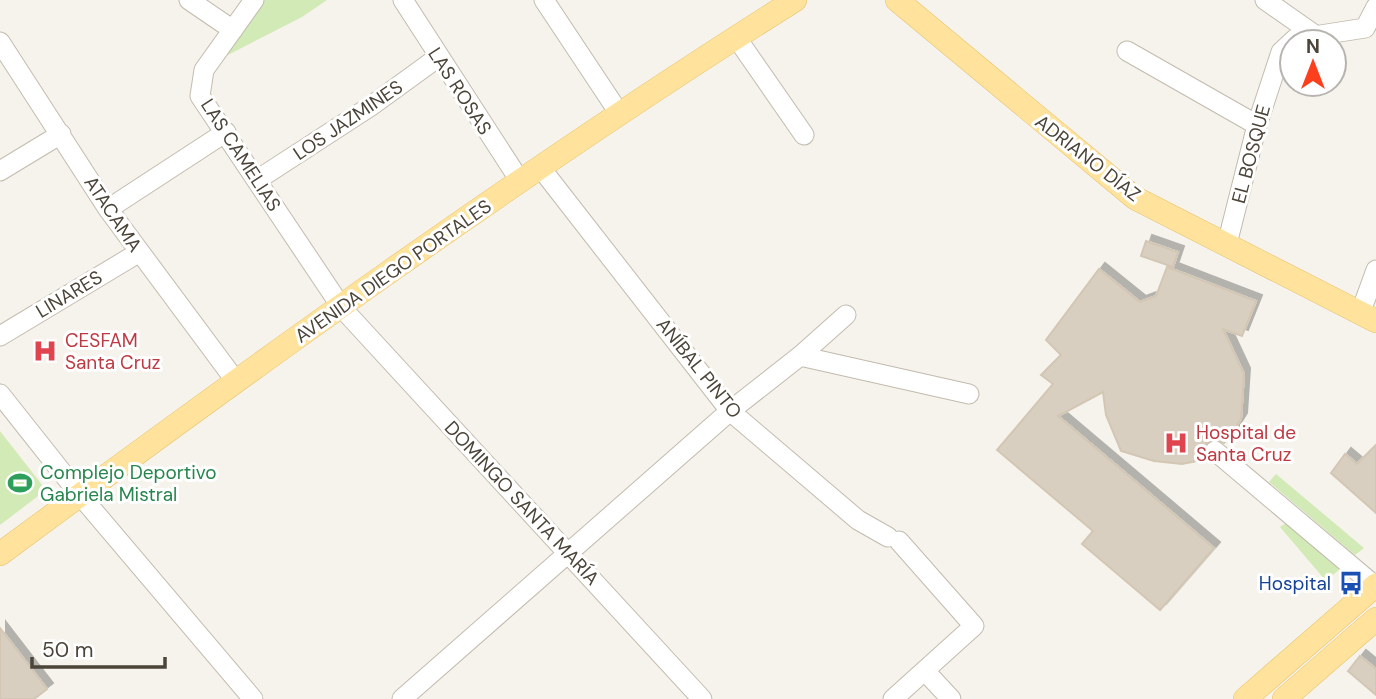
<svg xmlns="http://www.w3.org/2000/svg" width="1376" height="699" font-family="'DM Sans',sans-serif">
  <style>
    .green { fill: #d2eab5 }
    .building { fill: #d8cfc1; stroke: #d3c7b4; stroke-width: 2; filter: url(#shadow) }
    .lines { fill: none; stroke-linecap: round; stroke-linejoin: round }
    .minor-casing { stroke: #c2bbae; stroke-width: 21 }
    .major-casing { stroke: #e6c16a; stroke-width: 24 }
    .minor { stroke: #fff; stroke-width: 19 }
    .major { stroke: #ffe39c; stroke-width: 23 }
    .labels { text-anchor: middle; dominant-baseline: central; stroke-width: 6; stroke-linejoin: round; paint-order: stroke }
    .street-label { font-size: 19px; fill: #4b4439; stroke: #fff }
    .health-label { font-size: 19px; fill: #be3a42; stroke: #fff; text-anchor: start }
    .leisure-label { font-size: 19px; fill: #27864d; stroke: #fff; text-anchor: start }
    .transit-label { font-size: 19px; fill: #164399; stroke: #fff; text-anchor: end }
  </style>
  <defs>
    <filter id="shadow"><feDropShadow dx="6" dy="-6" stdDeviation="0" flood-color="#0004"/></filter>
  </defs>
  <rect width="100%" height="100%" fill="#f6f3ec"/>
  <path class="green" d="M 265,0 L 327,0 L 302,17 L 224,57 Z
    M 0,431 L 46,490 L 0,525 Z
    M 1276,474 L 1364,548 L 1355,555 L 1269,482 Z
    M 1286,523 L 1340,569 L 1326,581 L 1280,527 Z"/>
  <path class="building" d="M 1146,241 L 1178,252 L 1173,267 L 1141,256 Z
    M 1167,267 L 1256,301 L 1242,336 L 1223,329 L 1244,374 L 1241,419 L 1229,438 L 1224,443 L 1216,439 L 1206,443 L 1204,457 L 1197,461 L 1182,464 L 1154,461 L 1121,451 L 1106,415 L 1103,392 L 1058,416 L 1214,548 L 1160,610 L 1082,544 L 1093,531 L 997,450 L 1053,384 L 1041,375 L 1061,355 L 1046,340 L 1099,269 L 1140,302 L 1156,296 Z
    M 1376,445 L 1376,513 L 1331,473 L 1345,454 L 1357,464 Z
    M 0,628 L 47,689 L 34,699 L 0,699 Z
    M 1360,656 L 1376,669 L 1376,695 L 1348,671 Z"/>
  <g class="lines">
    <g class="minor-casing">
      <path id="minor" d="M 189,0 L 233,30
        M 254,0 L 204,70 L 200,96 L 342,308 L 702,699
        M 403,0 L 520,181
        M 544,0 L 619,113
        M 1265,0 L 1315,35
        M 736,37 L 804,135
        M 0,42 L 108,209 L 235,380
        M 1127,51 L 1257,125
        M 540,167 L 730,411 L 858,520 L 888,537
        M 0,171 L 61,134
        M 257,180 L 371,106 L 437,58
        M 108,209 L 226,132
        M 1227,244 L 1257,125 L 1281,52 L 1295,39 L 1365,28 L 1376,7
        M 1360,314 L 1376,270
        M 0,336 L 138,253
        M 800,356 L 969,394
        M 0,394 L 80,495 L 253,699
        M 1215,451 L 1375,586
        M 925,671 L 951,699
        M 402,699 L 730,411 L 800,356 L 846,315
        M 893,699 L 974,626 L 899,541"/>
    </g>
    <g class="major-casing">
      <path id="major" d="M 897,0 L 1135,198 L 1376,321
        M 0,554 C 260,362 522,172 795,0
        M 1245,699 L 1376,585
        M 1284,699 L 1376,619"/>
    </g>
    <use href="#minor" class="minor"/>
    <use href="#major" class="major"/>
  </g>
  <defs>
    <g id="hospital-bare" transform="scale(1.89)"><path d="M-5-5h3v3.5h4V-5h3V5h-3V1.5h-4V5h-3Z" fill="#e0444e" stroke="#fff" stroke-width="2.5" paint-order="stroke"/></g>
    <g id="stadium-bare" transform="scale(1.89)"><path d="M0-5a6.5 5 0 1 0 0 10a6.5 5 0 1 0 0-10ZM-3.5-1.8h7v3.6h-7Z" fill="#2e9e5b" stroke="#fff" stroke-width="2.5" paint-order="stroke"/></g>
    <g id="bus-bare" transform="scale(1.89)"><path d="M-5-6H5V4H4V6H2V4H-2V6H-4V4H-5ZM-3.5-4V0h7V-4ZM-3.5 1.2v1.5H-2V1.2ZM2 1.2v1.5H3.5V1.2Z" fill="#1a4fb4" stroke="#fff" stroke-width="2.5" paint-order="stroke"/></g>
  </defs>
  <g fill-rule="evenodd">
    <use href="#hospital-bare" x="45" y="351"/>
    <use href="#hospital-bare" x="1176" y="443"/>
    <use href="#stadium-bare" x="20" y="483"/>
    <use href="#bus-bare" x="1351" y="583"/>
  </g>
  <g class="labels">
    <g class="street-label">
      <text transform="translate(460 91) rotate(57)">LAS ROSAS</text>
      <text transform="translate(348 120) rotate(-34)">LOS JAZMINES</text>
      <text transform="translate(1251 154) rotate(-75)">EL BOSQUE</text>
      <text transform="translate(241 155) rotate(57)">LAS CAMELIAS</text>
      <text transform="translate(1088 158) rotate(38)">ADRIANO DÍAZ</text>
      <text transform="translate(113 214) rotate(56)">ATACAMA</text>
      <text transform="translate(393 271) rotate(-35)">AVENIDA DIEGO PORTALES</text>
      <text transform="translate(69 294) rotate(-31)">LINARES</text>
      <text transform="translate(699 368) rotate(51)">ANÍBAL PINTO</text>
      <text transform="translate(522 503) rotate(47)">DOMINGO SANTA MARÍA</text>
    </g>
    <g class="health-label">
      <text x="65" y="340">CESFAM<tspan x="65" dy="22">Santa Cruz</tspan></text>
      <text x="1196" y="432">Hospital de<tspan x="1196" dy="22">Santa Cruz</tspan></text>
    </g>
    <g class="leisure-label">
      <text x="40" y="472">Complejo Deportivo<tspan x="40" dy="22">Gabriela Mistral</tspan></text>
    </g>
    <g class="transit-label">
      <text x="1331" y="583">Hospital</text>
    </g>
  </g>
  <g transform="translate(1313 63)"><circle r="33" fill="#ffffff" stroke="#b7b4b0" stroke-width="2"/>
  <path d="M0-5L12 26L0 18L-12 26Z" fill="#fc3f1d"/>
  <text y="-10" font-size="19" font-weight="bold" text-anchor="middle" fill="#4b4439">N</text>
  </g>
  <path d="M32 657v10h133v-10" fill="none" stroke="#4b4439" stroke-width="3.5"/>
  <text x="42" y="657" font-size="21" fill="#4b4439" stroke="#ffffff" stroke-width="5" paint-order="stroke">50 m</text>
</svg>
